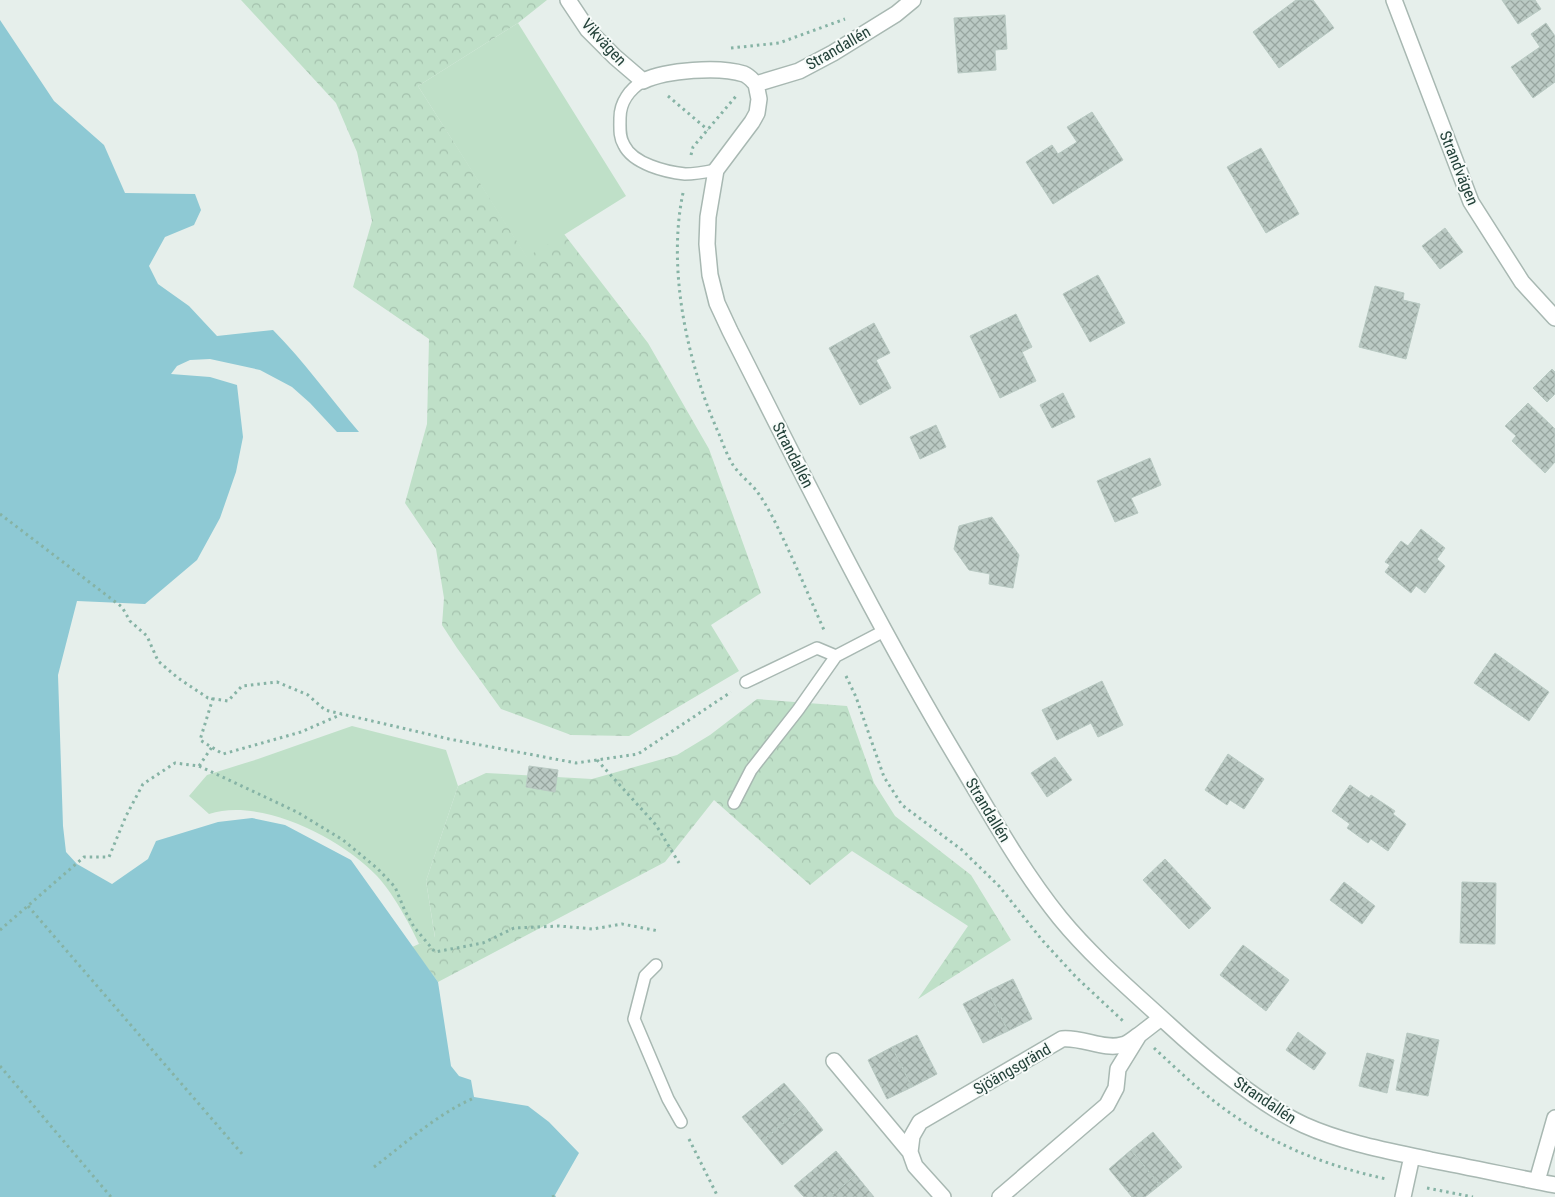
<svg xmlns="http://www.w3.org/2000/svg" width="1555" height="1197" font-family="'Roboto Condensed',sans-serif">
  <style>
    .grass { fill: #bfe0c8 }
    .forest { fill: url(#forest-crowns) }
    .water { fill: #8ec9d4 }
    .building { fill: url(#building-cross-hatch); stroke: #b8c9c2 }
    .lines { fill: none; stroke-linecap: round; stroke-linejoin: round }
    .service-casing { stroke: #a8b8b2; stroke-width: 14 }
    .minor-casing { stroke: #a8b8b2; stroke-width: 18 }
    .path { stroke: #86b3a5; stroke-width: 3; stroke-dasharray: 2.5 4; stroke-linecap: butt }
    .service { stroke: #fff; stroke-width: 11 }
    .minor { stroke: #fff; stroke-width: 15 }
    .labels { text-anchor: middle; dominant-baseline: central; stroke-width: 4; stroke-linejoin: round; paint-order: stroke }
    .street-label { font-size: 16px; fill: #24423a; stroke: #f7fbf9 }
  </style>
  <defs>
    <pattern id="forest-crowns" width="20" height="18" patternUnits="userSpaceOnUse" patternTransform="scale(1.25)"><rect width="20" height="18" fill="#bfe0c8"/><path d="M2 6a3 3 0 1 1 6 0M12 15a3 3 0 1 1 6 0" fill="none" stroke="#a4c1ad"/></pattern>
    <pattern id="building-cross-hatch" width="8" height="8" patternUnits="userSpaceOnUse" patternTransform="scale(1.25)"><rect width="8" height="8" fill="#bbcac4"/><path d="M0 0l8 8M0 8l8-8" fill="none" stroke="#98a6a0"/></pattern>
  </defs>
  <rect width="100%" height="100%" fill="#e6efeb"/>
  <path class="grass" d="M 518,23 L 626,196 L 527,258 L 418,86 Z
    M 352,726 L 446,750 L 458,786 L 426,881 L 435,938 L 419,944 C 410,924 392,892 377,876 C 341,838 261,797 209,814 L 189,796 L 207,775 L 258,759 Z"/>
  <path class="forest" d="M 241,0 L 547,0 L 518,23 L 418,86 L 527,257 L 564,234 L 648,343 L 709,449 L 761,593 L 711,625 L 739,671 L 629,736 L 571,735 L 501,709 L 457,648 L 442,625 L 444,598 L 436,549 L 405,503 L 427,424 L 429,339 L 353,287 L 372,221 L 357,152 L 336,103 Z
    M 757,699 L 847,706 L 874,783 L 895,816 L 971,875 L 1011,940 L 918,999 L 968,926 L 852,851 L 810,885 L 714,800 L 665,862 L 438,982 L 412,947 L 435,937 L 426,881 L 458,786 L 486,773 L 592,779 L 677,755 L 710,735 Z"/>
  <path class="water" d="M 0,20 L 54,101 L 104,145 L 125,193 L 195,194 L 201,210 L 194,225 L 165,237 L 149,266 L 158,284 L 189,306 L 217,336 L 273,330 C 304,361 330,398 359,432 L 337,432 L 310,403 L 292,387 L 260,370 L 210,359 L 190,360 L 177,366 L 171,374 L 210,377 L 237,385 L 243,437 L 236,472 L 220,518 L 197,560 L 145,604 L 77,601 L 58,675 L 63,826 L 66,852 L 77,864 L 112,884 L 148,859 L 156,841 L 218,822 L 252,818 L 285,825 L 351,860 L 438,982 L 451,1066 L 459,1076 L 471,1080 L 474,1097 L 528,1106 L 549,1122 L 579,1153 L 555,1195 L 556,1197 L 0,1197 Z"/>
  <path class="building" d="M 1296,0 L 1313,0 L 1334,28 L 1279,68 L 1253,32 Z
    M 1502,0 L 1535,0 L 1541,9 L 1518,24 Z
    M 1005,15 L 1007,49 L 995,50 L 996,70 L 958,73 L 954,18 Z
    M 1546,23 L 1555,36 L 1555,82 L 1533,98 L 1511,67 L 1540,47 L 1531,34 Z
    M 1092,112 L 1123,160 L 1053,204 L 1026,162 L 1052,145 L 1058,154 L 1077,142 L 1067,127 Z
    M 1261,148 L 1299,214 L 1266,233 L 1227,167 Z
    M 1445,228 L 1463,252 L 1440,269 L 1422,246 Z
    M 1098,275 L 1125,323 L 1090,342 L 1063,294 Z
    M 1375,286 L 1404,293 L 1403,300 L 1420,304 L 1406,359 L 1359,347 Z
    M 1016,314 L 1032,347 L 1022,352 L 1036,381 L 1000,398 L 970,336 Z
    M 874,323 L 890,353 L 876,360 L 891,388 L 860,405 L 829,348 Z
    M 1552,369 L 1555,372 L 1555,394 L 1547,402 L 1533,388 Z
    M 1063,393 L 1075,417 L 1052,428 L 1040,405 Z
    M 1528,403 L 1555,429 L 1555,462 L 1545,473 L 1512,441 L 1516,436 L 1505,426 Z
    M 936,425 L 946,447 L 920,459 L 910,437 Z
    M 1150,458 L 1161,485 L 1131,498 L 1138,513 L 1115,522 L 1097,481 Z
    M 992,517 L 1019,555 L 1013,588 L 989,584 L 990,574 L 969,570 L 954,549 L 959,526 Z
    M 1421,529 L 1445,548 L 1437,559 L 1445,566 L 1425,593 L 1416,586 L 1411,593 L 1385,572 L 1390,565 L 1385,562 L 1401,541 L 1408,546 Z
    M 1495,653 L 1549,692 L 1529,721 L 1474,683 Z
    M 1102,681 L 1123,725 L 1098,737 L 1091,723 L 1057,740 L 1042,710 Z
    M 1228,754 L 1264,779 L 1244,809 L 1230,800 L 1227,805 L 1205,790 Z
    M 1055,757 L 1072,780 L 1047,797 L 1031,773 Z
    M 529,766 L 558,770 L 555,792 L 526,787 Z
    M 1350,785 L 1369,798 L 1371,795 L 1395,811 L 1393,814 L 1406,824 L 1388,851 L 1371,839 L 1368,843 L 1347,828 L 1350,824 L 1332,811 Z
    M 1165,859 L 1211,908 L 1189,929 L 1143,880 Z
    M 1344,882 L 1375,906 L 1362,924 L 1330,900 Z
    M 1462,882 L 1496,883 L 1495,944 L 1460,943 Z
    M 1243,945 L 1289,980 L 1266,1011 L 1220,975 Z
    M 1013,979 L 1032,1019 L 1008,1031 L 988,991 Z
    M 988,991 L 1008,1031 L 983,1043 L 963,1004 Z
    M 1298,1032 L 1326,1053 L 1314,1070 L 1286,1050 Z
    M 1407,1033 L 1439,1040 L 1428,1096 L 1396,1090 Z
    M 917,1035 L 937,1074 L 912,1087 L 892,1047 Z
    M 892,1047 L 912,1087 L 887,1099 L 868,1060 Z
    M 1367,1053 L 1394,1060 L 1387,1093 L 1359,1086 Z
    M 784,1083 L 804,1106 L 762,1141 L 742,1117 Z
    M 804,1106 L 823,1130 L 782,1165 L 762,1141 Z
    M 1153,1132 L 1182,1167 L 1160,1185 L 1131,1150 Z
    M 1131,1150 L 1160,1185 L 1145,1197 L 1132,1197 L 1109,1169 Z
    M 836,1151 L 856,1175 L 829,1197 L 804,1197 L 794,1186 Z
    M 856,1175 L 874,1197 L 829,1197 Z"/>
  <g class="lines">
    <g class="service-casing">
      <path id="service" d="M 643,81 C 630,89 620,102 620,118 C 620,128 619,137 624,145 C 633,164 666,172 685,174 C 695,174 706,172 716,170
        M 746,682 L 817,648 L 836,656 L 884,631
        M 734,803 L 751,770 L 798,710 L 836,656
        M 656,965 L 645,976 L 634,1019 L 668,1099 L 681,1122"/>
    </g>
    <g class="minor-casing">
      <path id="minor" d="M 568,0 L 588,30 L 615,57 L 643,81 C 667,70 719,66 744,74 C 749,76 752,80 756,84
        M 913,0 L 896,14 L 833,53 L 799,71 L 756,84 L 759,99 L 757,113 L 752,122 L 716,170 L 708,217 L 707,244 L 710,275 L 717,303 L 730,331 C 804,477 876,624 961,765 C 992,817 1022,871 1060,918 C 1092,957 1131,990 1168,1024 C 1206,1059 1257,1103 1304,1125 C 1344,1143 1389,1151 1431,1160 C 1473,1168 1514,1177 1555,1185
        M 1394,0 L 1471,202 L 1522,282 L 1555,318
        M 1139,1035 L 1161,1018
        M 834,1061 L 910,1152 L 915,1166 L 943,1197
        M 910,1152 L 912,1136 L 920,1122 L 1062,1039 C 1082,1037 1104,1050 1122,1045 C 1128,1044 1134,1038 1139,1035 L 1118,1069 L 1116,1088 L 1107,1105 L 1000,1197
        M 1537,1181 L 1555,1118
        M 1403,1197 L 1412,1156"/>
    </g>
    <path class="path" d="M 731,48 L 779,43 L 845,19
      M 668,96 L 708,130
      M 691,155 L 693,147 L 737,95
      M 683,193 C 667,269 687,363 719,434 C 723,444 727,455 733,465 C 739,474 749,482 756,490 C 762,498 767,507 772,516 C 791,553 807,592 824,630
      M 0,514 L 122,607 L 130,621 L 147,636 L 158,661 L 178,678 L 208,698 L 228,701 L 242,686 L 277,682 L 308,695 L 325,710 L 449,739 L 576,763 L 638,754 L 731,692
      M 846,676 L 856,697 L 884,777 L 902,805 L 962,850 L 999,886 L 1042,940 L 1076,977 L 1123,1021
      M 213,698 L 200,740 L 223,754 L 301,732 L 342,714
      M 597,760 L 656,825 L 679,863
      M 199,766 L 212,747
      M 28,906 L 243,1155
      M 0,930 L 84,857 L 109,857 L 126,816 L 143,784 L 175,763 L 199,766 L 297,812 L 343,840 L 378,869 L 395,887 L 405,911 L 414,927 L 435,952 L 483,943 L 514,928 L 559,926 L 593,929 L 622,924 L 659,931
      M 1154,1048 C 1181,1073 1208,1099 1239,1119 C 1284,1150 1333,1167 1386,1179
      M 0,1066 L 111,1197
      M 689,1139 L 718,1197
      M 374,1167 C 406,1143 437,1114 474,1098
      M 1427,1188 L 1473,1197
      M 552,1197 L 555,1196"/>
    <use href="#service" class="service"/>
    <use href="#minor" class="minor"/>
  </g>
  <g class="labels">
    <g class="street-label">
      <text transform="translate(604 42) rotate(47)">Vikvägen</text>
      <text transform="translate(838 48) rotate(-30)">Strandallén</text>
      <text transform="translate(1459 168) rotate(68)">Strandvägen</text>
      <text transform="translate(793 455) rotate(63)">Strandallén</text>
      <text transform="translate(988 810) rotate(59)">Strandallén</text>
      <text transform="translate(1012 1069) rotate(-30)">Sjöängsgränd</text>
      <text transform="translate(1265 1100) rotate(34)">Strandallén</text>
    </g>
  </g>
</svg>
